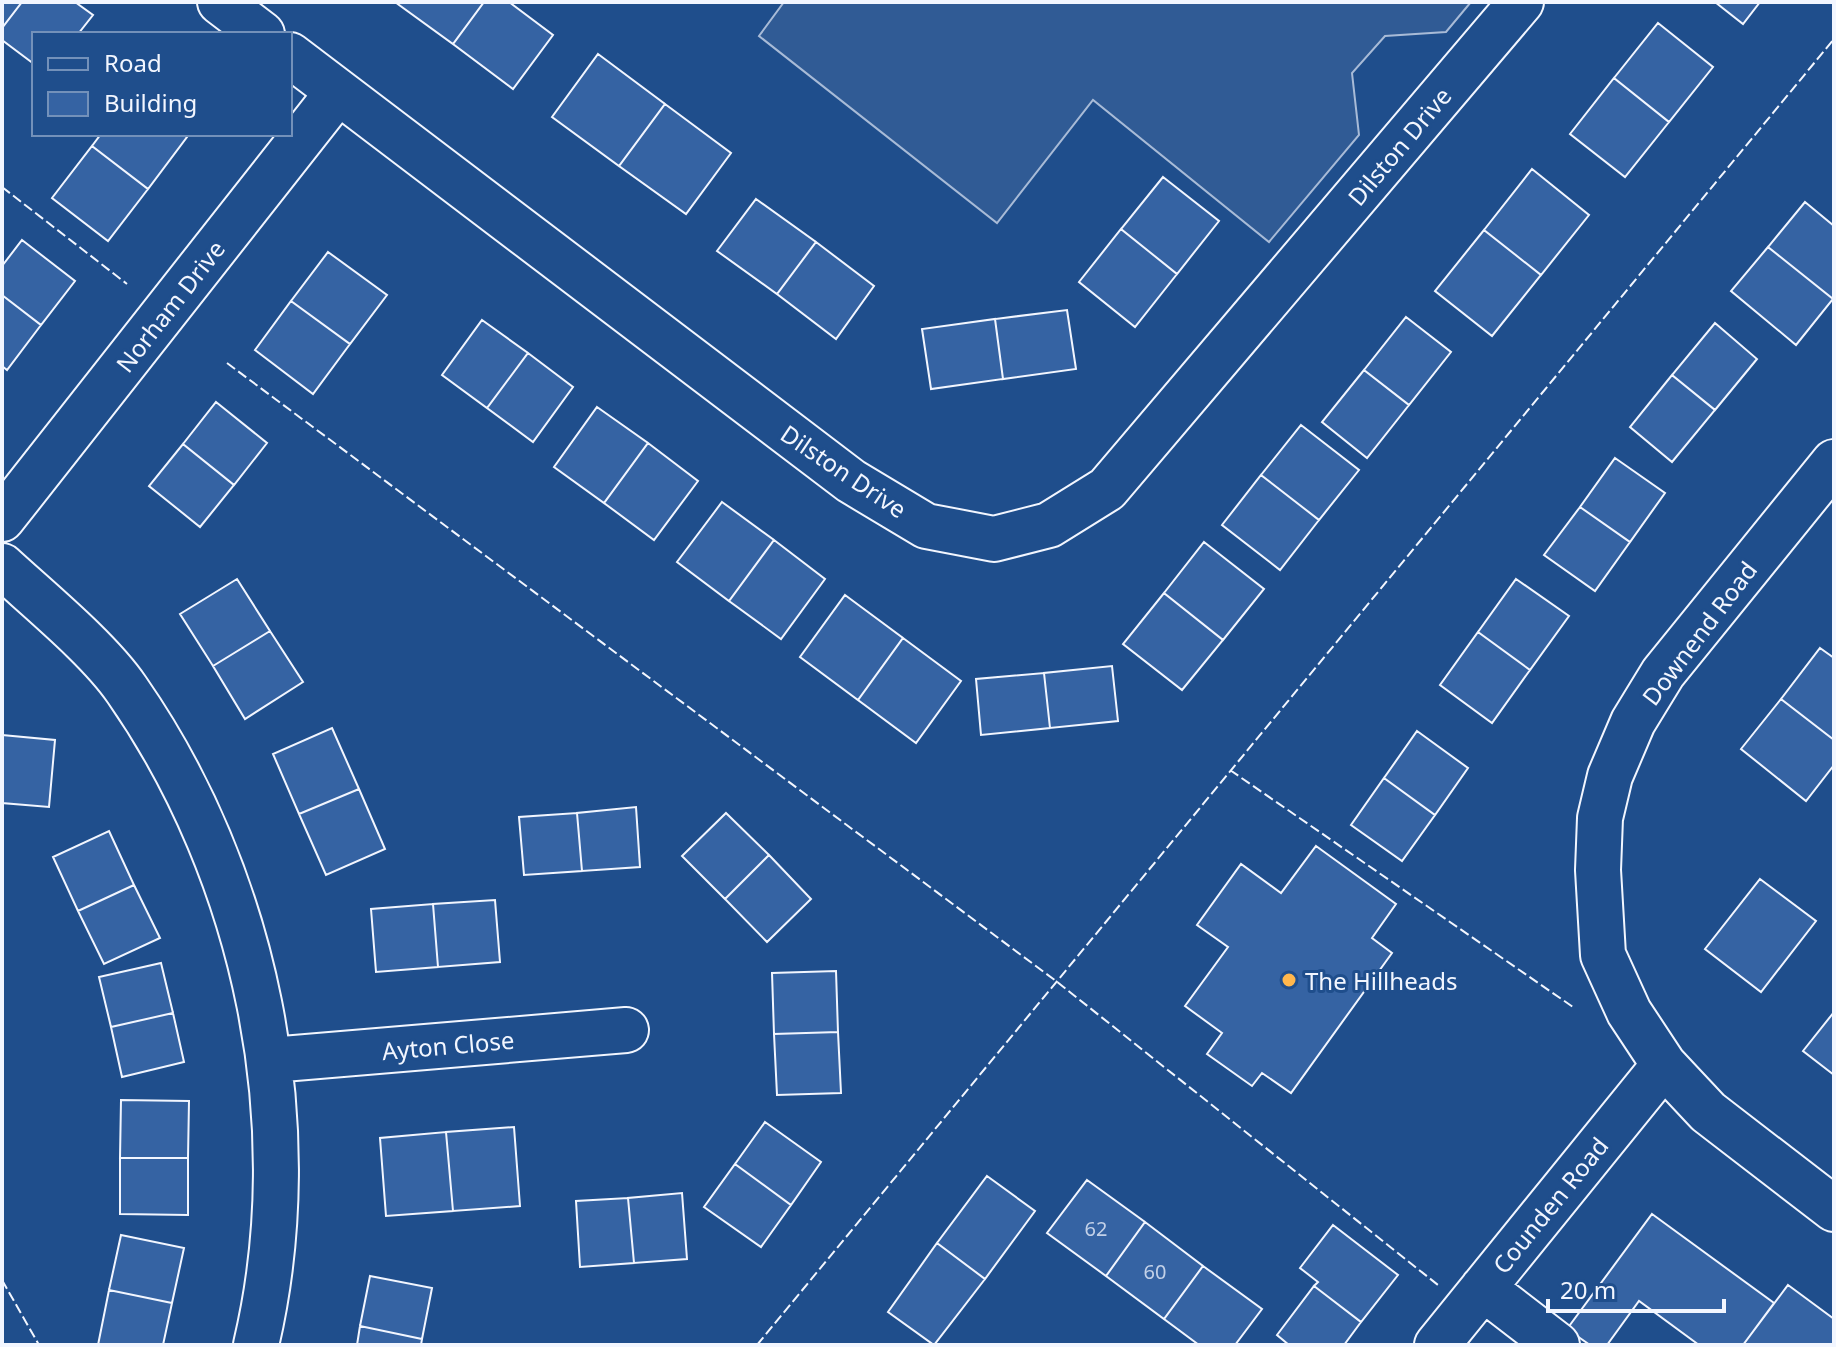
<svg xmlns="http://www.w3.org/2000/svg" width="1836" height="1347" font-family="'Noto Sans',sans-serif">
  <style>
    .built { fill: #305b95; stroke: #a8bbd7; stroke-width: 2 }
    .building { fill: #3563a3; stroke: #f2f6ff; stroke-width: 2 }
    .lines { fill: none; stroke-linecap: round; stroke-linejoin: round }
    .minor-casing { stroke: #f2f6ff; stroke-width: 48 }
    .minor { stroke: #1f4e8c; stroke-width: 44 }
    .fence { stroke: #f2f6ff; stroke-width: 2; stroke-dasharray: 10 4; stroke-linecap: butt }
    .poi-dot { fill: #ffb74d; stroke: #1f4e8c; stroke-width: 3 }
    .labels { text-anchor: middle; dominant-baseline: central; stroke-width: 6; stroke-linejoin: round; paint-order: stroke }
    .number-label { font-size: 20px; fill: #c3d1e8 }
    .street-label { font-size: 24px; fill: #f2f6ff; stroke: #1f4e8c }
    .poi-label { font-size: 24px; fill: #f2f6ff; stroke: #1f4e8c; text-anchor: start }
  </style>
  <rect width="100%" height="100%" fill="#1f4e8c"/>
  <path class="built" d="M 784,2 L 1471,2 L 1446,32 L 1385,36 L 1352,73 L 1359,135 L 1269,242 L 1093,100 L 997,223 L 759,36 Z"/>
  <path class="building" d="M 2,2 L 22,2 L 2,28 Z
    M 22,2 L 75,2 L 93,15 L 78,34 L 34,34 L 34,64 L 2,40 L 2,28 Z
    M 395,2 L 484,2 L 453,44 Z
    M 484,2 L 509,2 L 553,35 L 513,89 L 453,44 Z
    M 1715,2 L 1760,2 L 1743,24 Z
    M 1658,23 L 1713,67 L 1669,122 L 1614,78 Z
    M 598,54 L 665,104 L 619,166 L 552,117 Z
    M 1614,78 L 1669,122 L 1625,177 L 1570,134 Z
    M 665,104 L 731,153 L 686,214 L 619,166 Z
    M 101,134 L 182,134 L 187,137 L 148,189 L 92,146 Z
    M 92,146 L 148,189 L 108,241 L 52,198 Z
    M 1532,169 L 1589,215 L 1541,275 L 1484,230 Z
    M 1163,177 L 1219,221 L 1177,274 L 1121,229 Z
    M 756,199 L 816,242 L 777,294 L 717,251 Z
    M 1805,202 L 1834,226 L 1833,299 L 1768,247 Z
    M 1121,229 L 1177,274 L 1135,327 L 1079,282 Z
    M 1484,230 L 1541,275 L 1492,336 L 1435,291 Z
    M 22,240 L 75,281 L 41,325 L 2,295 L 2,266 Z
    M 816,242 L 874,286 L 836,339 L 777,294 Z
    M 1768,247 L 1833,299 L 1796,345 L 1731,291 Z
    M 328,252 L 387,295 L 350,344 L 291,301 Z
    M 2,295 L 41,325 L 7,370 L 2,366 Z
    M 291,301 L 350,344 L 313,394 L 255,350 Z
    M 1067,310 L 1076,369 L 1003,379 L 995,319 Z
    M 1406,317 L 1451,352 L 1409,405 L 1364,370 Z
    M 995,319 L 1003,379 L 931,389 L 922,329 Z
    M 482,320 L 528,353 L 487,408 L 442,375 Z
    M 1715,323 L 1757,359 L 1715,410 L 1672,375 Z
    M 528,353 L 573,387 L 533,442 L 487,408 Z
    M 1364,370 L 1409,405 L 1367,458 L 1322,422 Z
    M 1672,375 L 1715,410 L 1672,462 L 1630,427 Z
    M 216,402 L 267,443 L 234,485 L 183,444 Z
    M 597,407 L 648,443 L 604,503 L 554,467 Z
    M 1301,425 L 1359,470 L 1319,520 L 1261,475 Z
    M 648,443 L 698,481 L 654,540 L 604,503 Z
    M 183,444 L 234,485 L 200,527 L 149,486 Z
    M 1615,458 L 1665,493 L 1630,542 L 1580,507 Z
    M 1261,475 L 1319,520 L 1280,570 L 1222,525 Z
    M 722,502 L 774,540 L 729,601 L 677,562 Z
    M 1580,507 L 1630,542 L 1595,591 L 1544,555 Z
    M 774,540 L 825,579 L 781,639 L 729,601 Z
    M 1204,542 L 1264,589 L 1223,640 L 1164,593 Z
    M 237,579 L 270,631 L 213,666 L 180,614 Z
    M 1516,579 L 1569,616 L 1530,670 L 1478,632 Z
    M 1164,593 L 1223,640 L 1182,690 L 1123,644 Z
    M 845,595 L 903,638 L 858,700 L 800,657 Z
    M 270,631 L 303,682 L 245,719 L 213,666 Z
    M 1478,632 L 1530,670 L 1492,723 L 1440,685 Z
    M 903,638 L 961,681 L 916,743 L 858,700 Z
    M 1820,648 L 1834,658 L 1834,740 L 1781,699 Z
    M 1112,666 L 1118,721 L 1050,728 L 1044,673 Z
    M 1044,673 L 1050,728 L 981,735 L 976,679 Z
    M 1781,699 L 1834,740 L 1834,765 L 1806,801 L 1741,749 Z
    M 332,728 L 359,789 L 299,814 L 273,754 Z
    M 1417,731 L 1468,768 L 1435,815 L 1384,778 Z
    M 2,735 L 55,740 L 49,807 L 2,803 Z
    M 1384,778 L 1435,815 L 1402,861 L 1351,825 Z
    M 359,789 L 385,849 L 326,875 L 299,814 Z
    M 636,807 L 640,867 L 582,871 L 577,813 Z
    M 577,813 L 582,871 L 524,875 L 519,817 Z
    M 726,813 L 769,855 L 725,899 L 682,856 Z
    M 109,831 L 134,885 L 78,911 L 53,857 Z
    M 1316,846 L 1396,904 L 1372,938 L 1392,953 L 1291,1093 L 1262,1073 L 1252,1086 L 1207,1054 L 1222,1033 L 1185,1006 L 1228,947 L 1197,925 L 1241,864 L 1281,893 Z
    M 769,855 L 811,899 L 767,942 L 725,899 Z
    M 1760,879 L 1816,921 L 1761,992 L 1705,949 Z
    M 134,885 L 160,938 L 104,964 L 78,911 Z
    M 495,900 L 500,962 L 438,967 L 433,904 Z
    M 433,904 L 438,967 L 376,972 L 371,909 Z
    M 161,963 L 173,1013 L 111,1027 L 99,977 Z
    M 836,971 L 838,1032 L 774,1034 L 772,973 Z
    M 1834,1012 L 1834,1075 L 1803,1051 Z
    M 173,1013 L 184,1062 L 122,1077 L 111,1027 Z
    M 838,1032 L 841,1093 L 777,1095 L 774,1034 Z
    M 121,1100 L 189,1101 L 188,1158 L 120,1158 Z
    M 765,1122 L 821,1162 L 791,1205 L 735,1164 Z
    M 514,1127 L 520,1206 L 453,1211 L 446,1132 Z
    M 446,1132 L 453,1211 L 386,1216 L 380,1138 Z
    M 120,1158 L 188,1158 L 188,1215 L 120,1214 Z
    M 735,1164 L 791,1205 L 761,1247 L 704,1207 Z
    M 987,1176 L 1035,1211 L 985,1279 L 937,1243 Z
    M 1087,1180 L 1145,1222 L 1106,1276 L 1047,1233 Z
    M 682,1193 L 687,1259 L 634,1263 L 628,1198 Z
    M 628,1198 L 634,1263 L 580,1267 L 576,1201 Z
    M 1652,1214 L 1774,1303 L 1743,1345 L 1699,1345 L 1639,1301 L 1607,1345 L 1590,1345 L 1567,1329 Z
    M 1145,1222 L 1203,1266 L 1164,1319 L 1106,1276 Z
    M 1333,1225 L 1398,1275 L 1361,1322 L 1314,1286 L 1318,1282 L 1300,1268 Z
    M 121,1235 L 184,1248 L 172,1303 L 109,1290 Z
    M 937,1243 L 985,1279 L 934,1345 L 888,1312 Z
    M 1203,1266 L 1262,1309 L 1235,1345 L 1199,1345 L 1164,1319 Z
    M 370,1276 L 432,1288 L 422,1339 L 360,1326 Z
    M 1788,1285 L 1834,1319 L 1834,1345 L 1743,1345 Z
    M 1314,1286 L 1361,1322 L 1344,1345 L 1289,1345 L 1277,1335 Z
    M 109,1290 L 172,1303 L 163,1345 L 98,1345 Z
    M 360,1326 L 422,1339 L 421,1345 L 357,1345 Z"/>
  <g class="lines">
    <g class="minor-casing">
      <path id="minor" d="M 220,2 L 262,34
        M 290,55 L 851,481 L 926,526 L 994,539 L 1049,525 L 1107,489 L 1521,2
        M 1834,462 L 1663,673 L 1633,722 L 1610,776 L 1600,818 L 1598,870 L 1603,955 L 1629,1012 L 1664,1065 L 1708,1112 L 1834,1209
        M 2,519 L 338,92
        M 2,566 C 40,601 99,649 127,690 C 256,875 308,1125 256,1345
        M 271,1060 L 626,1030
        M 1483,1288 L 1557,1345
        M 1437,1345 L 1664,1065"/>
    </g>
    <use href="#minor" class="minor"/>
    <path class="fence" d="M 2,187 L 127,284
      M 227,363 L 1056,981 L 1438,1285
      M 1230,770 L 1573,1007
      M 2,1280 L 39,1345
      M 757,1345 L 1834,39"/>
  </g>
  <circle class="poi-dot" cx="1289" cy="980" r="8"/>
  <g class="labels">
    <g class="number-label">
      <text x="1096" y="1228">62</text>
      <text x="1155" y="1271">60</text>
    </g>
    <g class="street-label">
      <text transform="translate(1399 146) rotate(-50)">Dilston Drive</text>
      <text transform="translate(170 306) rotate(-52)">Norham Drive</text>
      <text transform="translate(844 471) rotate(34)">Dilston Drive</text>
      <text transform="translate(1699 633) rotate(-53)">Downend Road</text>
      <text transform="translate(448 1045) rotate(-5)">Ayton Close</text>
      <text transform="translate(1550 1205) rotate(-51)">Counden Road</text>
    </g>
    <g class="poi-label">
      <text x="1305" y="980">The Hillheads</text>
    </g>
  </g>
  <rect width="1836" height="1347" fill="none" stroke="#f2f6ff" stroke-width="8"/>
  <rect x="32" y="32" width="260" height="104" fill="#1f4e8c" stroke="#7391ba" stroke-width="2"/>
  <rect x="48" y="58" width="40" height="12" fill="#1f4e8c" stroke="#7391ba" stroke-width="2"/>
  <text x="104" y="72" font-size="24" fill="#f2f6ff">Road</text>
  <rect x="48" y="92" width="40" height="24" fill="#3563a3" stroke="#7391ba" stroke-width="2"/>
  <text x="104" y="112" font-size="24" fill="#f2f6ff">Building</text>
  <path d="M1548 1299v12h176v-12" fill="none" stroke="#f2f6ff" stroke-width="4"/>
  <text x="1560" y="1299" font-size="24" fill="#f2f6ff" stroke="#1f4e8c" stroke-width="6" paint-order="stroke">20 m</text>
</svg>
